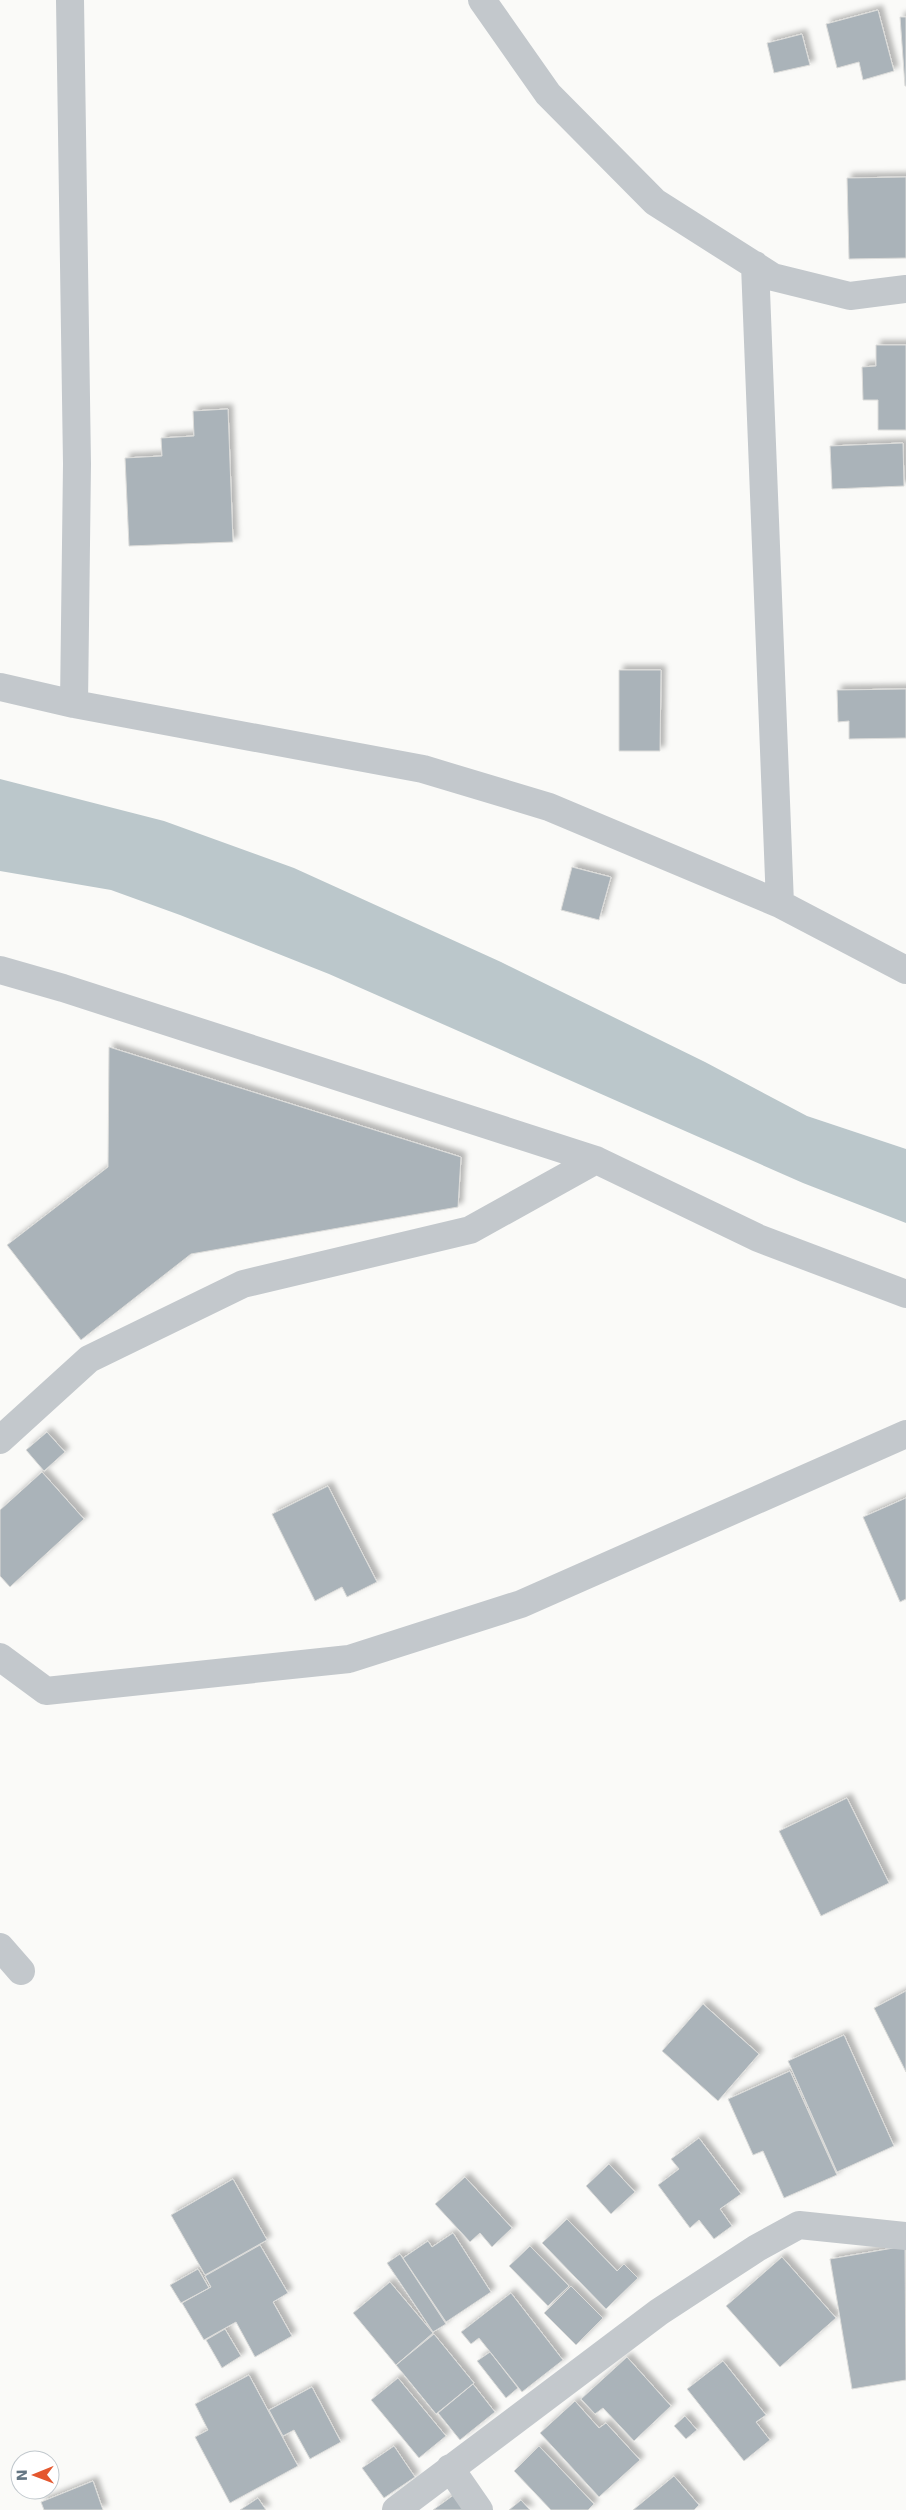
<svg xmlns="http://www.w3.org/2000/svg" width="906" height="2510" font-family="'DejaVu Sans',sans-serif">
  <style>
    .water { fill: #bbc7cb }
    .building { fill: #aab3b9; stroke: #dcdcda; filter: url(#shadow) }
    .lines { fill: none; stroke-linecap: round; stroke-linejoin: round }
    .minor { stroke: #c3c8cc; stroke-width: 28 }
  </style>
  <defs>
    <filter id="shadow"><feDropShadow dx="4.5" dy="-4.5" stdDeviation="2.5" flood-color="#0004"/></filter>
  </defs>
  <rect width="100%" height="100%" fill="#fafaf8"/>
  <path class="water" d="M 0,779 L 164,821 L 294,868 L 501,962 L 705,1062 L 807,1116 L 906,1149 L 906,1223 L 803,1183 L 329,974 L 180,915 L 111,890 L 0,871 Z"/>
  <path class="building" d="M 878,10 L 894,71 L 863,80 L 859,62 L 837,68 L 826,24 Z
    M 900,17 L 906,17 L 906,86 L 905,86 Z
    M 802,34 L 810,65 L 774,73 L 767,43 Z
    M 906,177 L 906,258 L 849,259 L 847,178 Z
    M 876,345 L 906,345 L 906,430 L 878,430 L 878,400 L 863,400 L 862,367 L 876,366 Z
    M 228,409 L 233,542 L 129,546 L 125,458 L 162,456 L 161,438 L 194,436 L 193,411 Z
    M 903,443 L 904,486 L 832,489 L 830,446 Z
    M 619,670 L 661,670 L 660,751 L 619,751 Z
    M 906,689 L 906,738 L 849,739 L 849,721 L 838,722 L 837,690 Z
    M 572,867 L 611,877 L 599,920 L 561,910 Z
    M 109,1047 L 461,1157 L 458,1207 L 191,1254 L 81,1340 L 7,1245 L 108,1167 Z
    M 47,1432 L 65,1452 L 44,1471 L 26,1450 Z
    M 42,1472 L 84,1519 L 10,1587 L 0,1576 L 0,1510 Z
    M 328,1486 L 377,1582 L 347,1597 L 342,1587 L 315,1601 L 272,1514 Z
    M 906,1498 L 906,1599 L 900,1602 L 863,1517 Z
    M 847,1798 L 889,1883 L 821,1916 L 779,1831 Z
    M 906,1991 L 906,2072 L 874,2008 Z
    M 703,2004 L 759,2054 L 718,2101 L 662,2051 Z
    M 844,2035 L 894,2146 L 837,2172 L 788,2061 Z
    M 790,2071 L 837,2175 L 784,2198 L 763,2151 L 753,2155 L 728,2099 Z
    M 699,2138 L 741,2194 L 720,2209 L 732,2226 L 714,2239 L 699,2220 L 690,2228 L 658,2185 L 679,2169 L 671,2159 Z
    M 609,2164 L 635,2192 L 611,2214 L 586,2186 Z
    M 465,2177 L 512,2228 L 492,2247 L 480,2233 L 470,2242 L 435,2204 Z
    M 233,2179 L 267,2240 L 205,2275 L 171,2215 Z
    M 567,2219 L 617,2271 L 624,2264 L 638,2278 L 606,2309 L 542,2243 Z
    M 453,2233 L 491,2292 L 446,2322 L 403,2258 L 428,2241 L 432,2247 Z
    M 260,2245 L 288,2293 L 273,2302 L 292,2336 L 255,2357 L 236,2322 L 204,2340 L 182,2303 L 211,2287 L 205,2276 Z
    M 530,2246 L 569,2286 L 548,2306 L 509,2266 Z
    M 905,2246 L 906,2380 L 852,2389 L 830,2259 Z
    M 400,2254 L 446,2324 L 433,2332 L 387,2263 Z
    M 782,2257 L 836,2318 L 780,2367 L 726,2306 Z
    M 198,2269 L 209,2288 L 181,2303 L 170,2285 Z
    M 390,2282 L 433,2333 L 396,2365 L 353,2313 Z
    M 571,2286 L 603,2318 L 576,2345 L 544,2313 Z
    M 511,2293 L 563,2360 L 522,2392 L 479,2338 L 471,2344 L 461,2332 Z
    M 225,2329 L 241,2356 L 222,2368 L 206,2340 Z
    M 434,2334 L 474,2383 L 436,2414 L 396,2365 Z
    M 490,2352 L 518,2388 L 506,2398 L 477,2361 Z
    M 627,2357 L 671,2406 L 634,2441 L 603,2408 L 595,2414 L 581,2399 Z
    M 723,2361 L 766,2415 L 756,2422 L 770,2440 L 744,2461 L 687,2389 Z
    M 249,2375 L 298,2466 L 230,2503 L 195,2437 L 208,2430 L 195,2404 Z
    M 398,2378 L 446,2436 L 419,2458 L 371,2400 Z
    M 473,2384 L 495,2412 L 460,2440 L 438,2413 Z
    M 312,2387 L 341,2442 L 310,2459 L 294,2430 L 283,2436 L 269,2410 Z
    M 575,2401 L 599,2428 L 606,2423 L 640,2460 L 599,2497 L 540,2433 Z
    M 685,2416 L 697,2430 L 686,2439 L 674,2426 Z
    M 394,2446 L 415,2477 L 384,2498 L 362,2468 Z
    M 539,2446 L 594,2504 L 588,2510 L 551,2510 L 514,2471 Z
    M 674,2476 L 699,2505 L 694,2510 L 633,2510 Z
    M 93,2481 L 103,2510 L 44,2510 L 41,2502 Z
    M 455,2494 L 467,2510 L 433,2510 Z
    M 258,2498 L 266,2510 L 240,2510 Z
    M 521,2500 L 530,2510 L 509,2510 Z"/>
  <g class="lines">
    <path class="minor" d="M 70,0 L 77,464 L 74,704
      M 482,0 L 548,94 L 655,202 L 773,277 L 850,296 L 906,289
      M 755,265 L 780,904
      M 0,687 L 74,704 L 423,769 L 549,807 L 780,904 L 906,970
      M 0,970 L 63,988 L 596,1160 L 758,1238 L 906,1294
      M 0,1440 L 89,1359 L 243,1284 L 470,1230 L 596,1160
      M 0,1657 L 46,1691 L 349,1659 L 521,1604 L 906,1434
      M 0,1947 L 21,1971
      M 450,2468 L 479,2510
      M 396,2510 L 659,2312 L 757,2248 L 799,2225 L 906,2236"/>
  </g>
  <g transform="translate(35 2475) rotate(269)"><circle r="24" fill="#ffffff" stroke="#c1c8cd"/>
  <path d="M0-4L9 19L0 12L-9 19Z" fill="#e4572e"/>
  <text y="-8" font-size="14" font-weight="bold" text-anchor="middle" fill="#657683">N</text>
  </g>
</svg>
